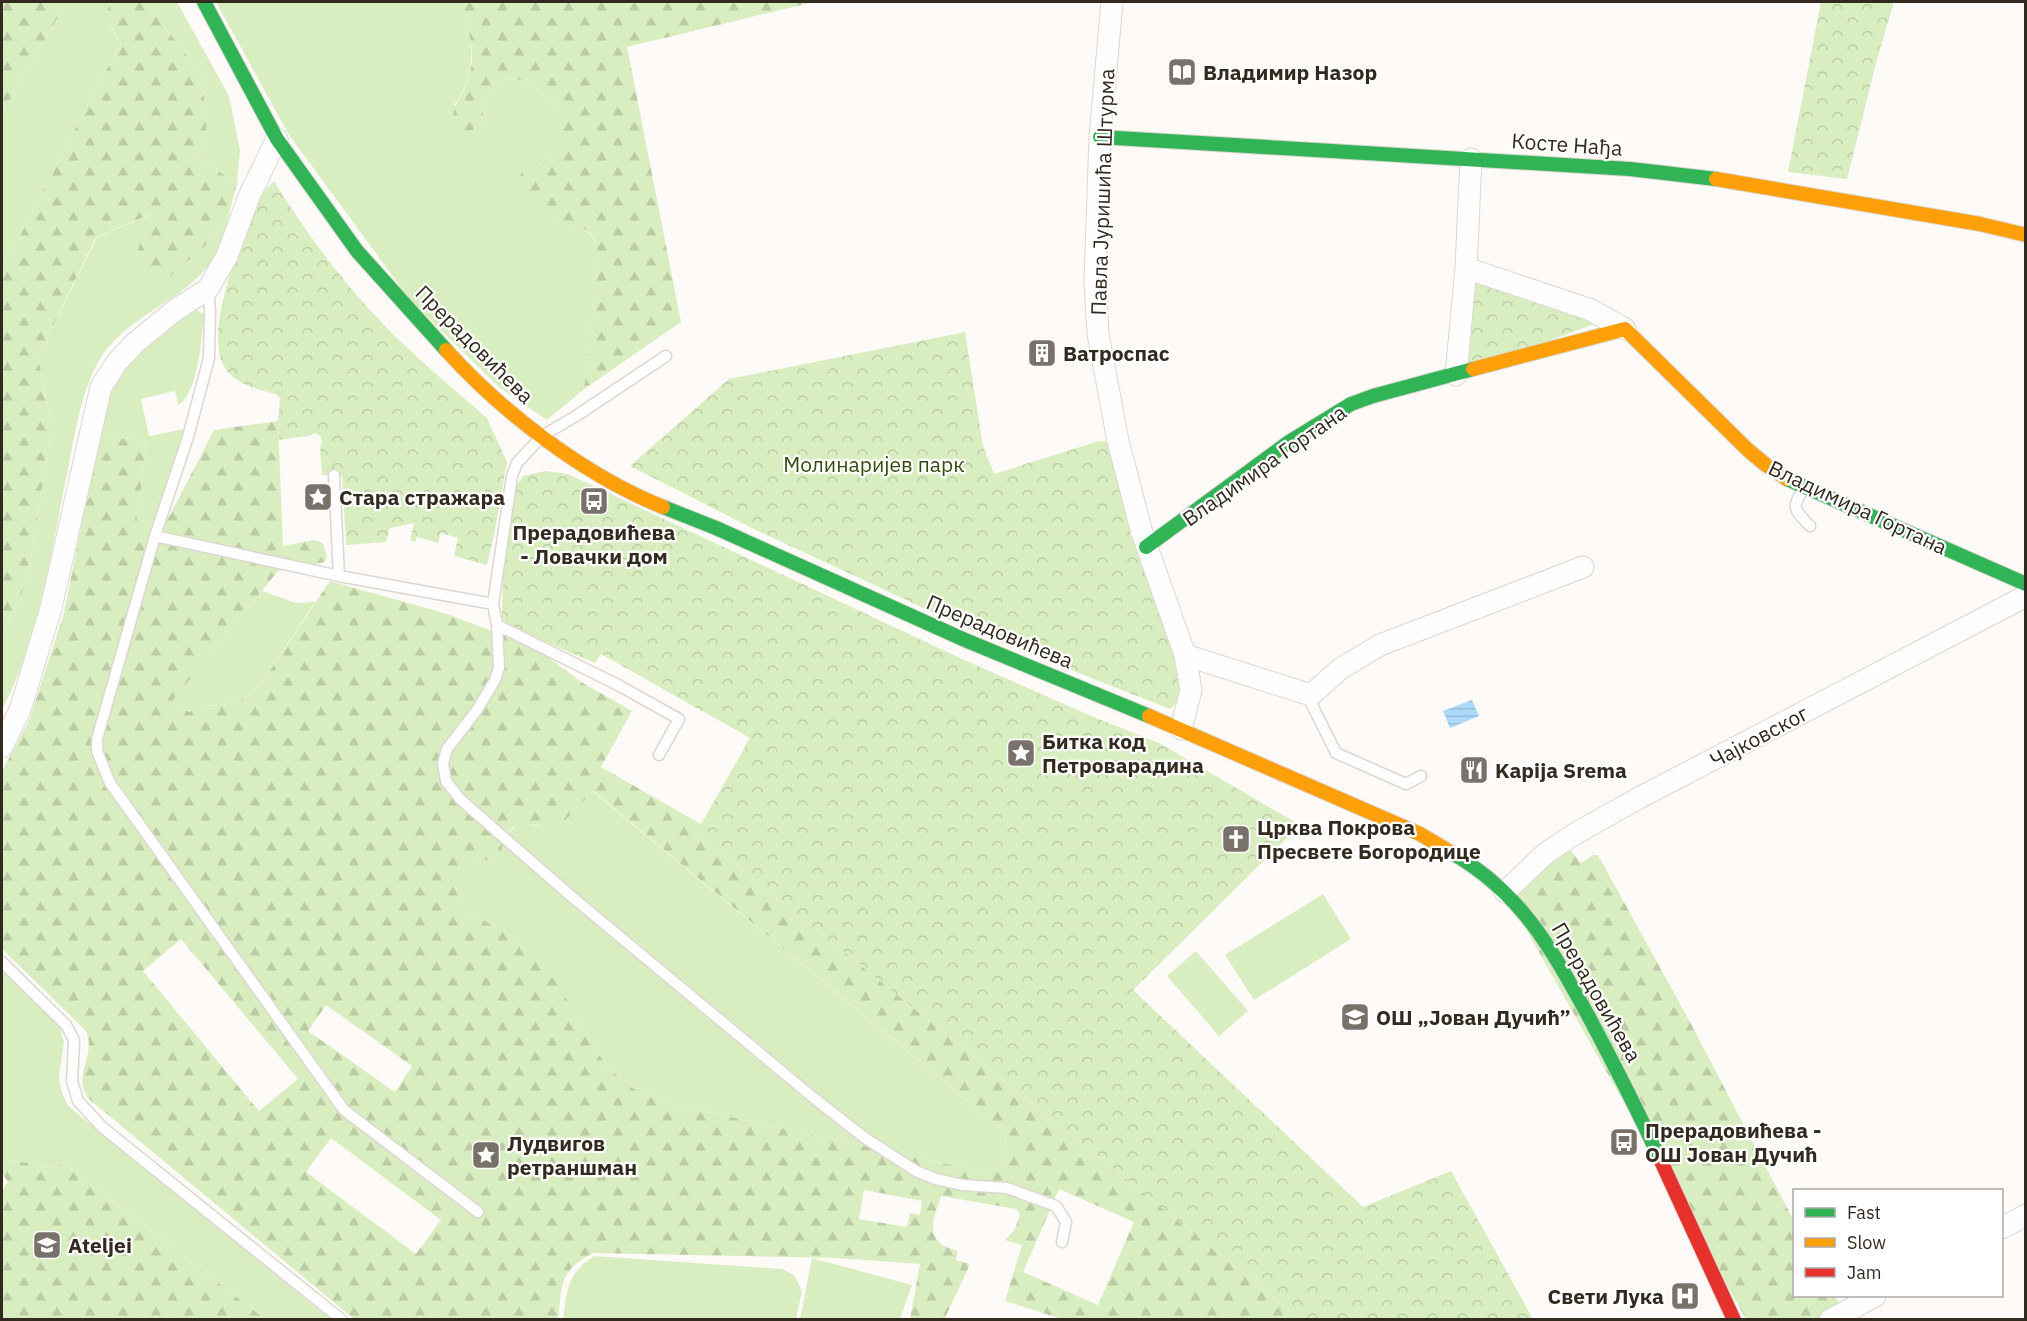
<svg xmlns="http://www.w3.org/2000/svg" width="2027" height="1321" font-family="'IBM Plex Sans',sans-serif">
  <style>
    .grass { fill: #d9eec0 }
    .forest { fill: url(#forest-firs); fill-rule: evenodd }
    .park { fill: url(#park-crowns) }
    .water { fill: url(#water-rules) }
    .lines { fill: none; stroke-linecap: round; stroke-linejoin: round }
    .lane-casing { stroke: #ddd6d0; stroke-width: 13 }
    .street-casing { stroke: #ddd6d0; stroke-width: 23 }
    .fast-casing { stroke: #ddd6d0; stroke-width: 16 }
    .slow-casing { stroke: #ddd6d0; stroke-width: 16 }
    .jam-casing { stroke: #ddd6d0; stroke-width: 16 }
    .lane { stroke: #fffefe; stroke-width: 10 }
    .street { stroke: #fffefe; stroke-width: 21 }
    .fast { stroke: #30b455; stroke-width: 14 }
    .slow { stroke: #ff9f0a; stroke-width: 14 }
    .jam { stroke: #e5322d; stroke-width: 14 }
    .labels { text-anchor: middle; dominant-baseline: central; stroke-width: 4.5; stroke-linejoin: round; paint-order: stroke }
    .poi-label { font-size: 21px; font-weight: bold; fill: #32291f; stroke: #fff; text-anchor: start }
    .street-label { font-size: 21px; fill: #32291f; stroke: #fff }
    .park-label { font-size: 21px; fill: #334c10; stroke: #fff }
  </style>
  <defs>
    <pattern id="forest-firs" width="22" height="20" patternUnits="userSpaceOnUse" patternTransform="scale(1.5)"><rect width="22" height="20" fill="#d9eec0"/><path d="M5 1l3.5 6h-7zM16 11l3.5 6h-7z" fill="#bbcca5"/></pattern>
    <pattern id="park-crowns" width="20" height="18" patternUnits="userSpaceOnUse" patternTransform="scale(1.5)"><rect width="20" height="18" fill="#d9eec0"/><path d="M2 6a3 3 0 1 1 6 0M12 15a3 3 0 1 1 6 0" fill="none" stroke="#bbcca5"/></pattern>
    <pattern id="water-rules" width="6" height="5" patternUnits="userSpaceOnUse" patternTransform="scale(1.5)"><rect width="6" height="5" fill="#acdafb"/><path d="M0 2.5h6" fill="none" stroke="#94bbd7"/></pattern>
  </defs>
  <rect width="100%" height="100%" fill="#fdfaf7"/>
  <path class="grass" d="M 67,2 L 112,2 L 109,6 L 111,28 L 122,45 L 104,73 L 9,257 L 2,266 L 2,113 Z
    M 145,2 L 177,2 L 229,96 L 240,150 L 237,183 L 196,157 L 207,135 L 202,74 Z
    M 216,2 L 462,2 C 472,38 479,72 454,105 L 482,125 L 484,105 L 502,79 L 513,78 L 527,82 L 555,103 L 563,115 L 564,145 L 554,158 L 536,161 L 557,222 C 570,224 586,225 593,239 C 601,255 589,349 587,373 L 583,390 L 547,420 L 500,388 L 411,301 L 289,135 Z
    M 230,210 C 227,226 223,244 214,258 C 185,303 123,315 97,364 C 80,397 75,433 68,469 C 51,550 40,636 2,710 L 2,637 L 27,581 L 52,427 L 38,357 L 97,237 L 152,214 L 214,238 Z
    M 196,309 L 204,315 C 201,338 199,393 178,405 L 175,391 L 141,399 L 149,436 L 184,429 L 153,526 L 137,520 L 147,441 L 99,436 L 106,399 L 124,362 L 191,310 Z
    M 262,591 L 296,603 L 315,602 L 260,685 L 242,700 L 222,705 L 208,705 L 190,712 L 167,706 Z
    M 592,791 L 1005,1132 L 1006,1157 L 1002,1167 L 991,1172 L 979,1171 L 675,1105 L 634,1089 L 607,1067 L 578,1022 L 517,939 L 465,910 L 454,884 L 455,876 L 459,869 L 465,860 L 471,857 L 492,861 L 497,859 L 506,836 L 517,824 L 524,823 L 536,826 L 559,824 Z
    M 1323,894 L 1351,939 L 1254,1000 L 1225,955 Z
    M 1196,951 L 1248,1011 L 1219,1036 L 1167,976 Z
    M 2,970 L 60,1027 L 64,1042 L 59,1076 L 61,1090 L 68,1106 L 330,1319 L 265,1319 L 65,1164 L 50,1167 L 17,1161 L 6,1162 L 2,1173 Z
    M 594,1256 L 782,1269 L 794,1275 L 802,1291 L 796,1319 L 563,1319 C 567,1290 567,1274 594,1256 Z
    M 812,1258 L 912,1285 L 900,1319 L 800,1319 Z"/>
  <path class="forest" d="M 2,2 L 67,2 L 2,113 Z
    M 112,2 L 145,2 L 202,74 L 207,135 L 196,157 L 237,183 L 230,210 L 214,238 L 169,277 C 156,278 135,273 137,256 C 138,242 148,227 151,214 L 96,237 L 38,357 L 52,427 L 27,581 L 2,637 L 2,266 L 9,257 L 104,73 L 122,45 L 106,18 L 109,6 Z
    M 462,2 L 814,2 L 627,47 L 681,322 L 583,390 L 587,373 C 590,334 597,293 595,254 C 594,250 595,243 594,240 C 588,225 571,225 558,222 C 546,219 531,211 523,202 C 510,187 520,168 536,161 C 541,159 548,159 554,158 L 563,145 L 563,115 L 555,103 L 527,82 L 513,78 L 502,79 L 484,105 L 482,125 L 473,130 L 462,131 L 454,125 C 452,108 455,107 462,94 C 466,86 469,75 471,67 C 475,51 466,18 462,2 Z
    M 278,421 L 283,546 L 314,540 L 323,543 L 327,557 L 325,562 L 278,571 L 168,706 L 190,712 L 200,706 L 222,705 L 242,700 L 260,685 L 330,581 L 447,614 L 534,647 L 583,683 L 632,711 L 601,767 L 701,824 L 701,837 L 1300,1319 L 1062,1319 L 1005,1301 L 1022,1245 L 1005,1240 L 1015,1229 L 1020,1214 L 1016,1209 L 941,1196 C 937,1210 926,1231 940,1243 C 944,1247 953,1249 958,1251 L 956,1260 L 970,1264 L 946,1316 L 947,1319 L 910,1319 L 920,1264 L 836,1258 L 593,1253 C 558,1272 563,1283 558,1319 L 354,1319 L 90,1100 C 70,1077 97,1057 86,1031 L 2,949 L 2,771 L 29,721 L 64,613 L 99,436 L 147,441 L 137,520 L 153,526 L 170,515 L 214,430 ZM 593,791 L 1005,1132 L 1006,1157 L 1002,1167 L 991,1172 L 979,1171 L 675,1105 L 634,1089 L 607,1067 L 578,1022 L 547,962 L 517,939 L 465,910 L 454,884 L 455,876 L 459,869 L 465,860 L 471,857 L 492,861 L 497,859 C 503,850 503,838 510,830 C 523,816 543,832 559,824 C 572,817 582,801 593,791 ZM 181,939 L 298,1079 L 259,1111 L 143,971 ZM 326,1005 L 412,1066 L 395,1092 L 308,1031 ZM 331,1138 L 441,1220 L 416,1254 L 306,1172 ZM 1059,1189 L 1134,1222 L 1098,1305 L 1023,1272 ZM 864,1190 L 922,1201 L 920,1215 L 910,1213 L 907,1227 L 859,1219 Z
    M 1563,841 L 1581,863 L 1593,855 L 1598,855 L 1690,1022 L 1794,1221 L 1794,1296 L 1835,1296 L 1848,1319 L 1746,1319 L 1505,892 Z
    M 17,1161 L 50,1167 L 65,1164 L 265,1319 L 2,1319 L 2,1191 L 8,1182 L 2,1173 L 6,1162 Z"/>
  <path class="park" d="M 1821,2 L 1894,2 L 1877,59 L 1847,179 L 1788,172 Z
    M 274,181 C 309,238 350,292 398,339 C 426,366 457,392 487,418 L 507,462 L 495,530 L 487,565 L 454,556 L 458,538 L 441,533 L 438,543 L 417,537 L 415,542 L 410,540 L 414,523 L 390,528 L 386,542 L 346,545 L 342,476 L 322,475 L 320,447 L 322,442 L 321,437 L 315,433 L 308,436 L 279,440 L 278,421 L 280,398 L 276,394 C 257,389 235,385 224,366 C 207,335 231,272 241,240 C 245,229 247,215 253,205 C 259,196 267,188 274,181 Z
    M 1466,268 L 1608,319 L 1456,375 Z
    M 965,332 L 983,446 L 994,474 L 1099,441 L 1118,441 L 1191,690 L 1170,709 L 975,632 L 758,531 L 630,466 L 729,379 Z
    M 545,471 L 568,474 L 960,658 L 1091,716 L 1159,743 L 1300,825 L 1133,990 L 1363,1207 L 1451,1171 L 1533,1319 L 1300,1319 L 701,837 L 701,824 L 750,738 L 601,654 L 595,663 L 510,627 L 504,622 L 502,616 L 503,573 L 517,485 L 523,476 Z"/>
  <path class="water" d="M 1472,700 L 1479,716 L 1450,728 L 1443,711 Z"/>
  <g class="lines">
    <g class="lane-casing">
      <path id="lane" d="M 208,289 L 210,310 L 209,358 L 188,437 L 155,536 L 97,739 L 97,751 L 110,783 L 344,1110 L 478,1212
        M 334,475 L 339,576
        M 1805,487 C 1791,508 1793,508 1810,526
        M 155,536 L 339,576 L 493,604
        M 497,625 L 499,668 L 495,680 L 477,710 L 447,749 L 443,763 L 446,781 L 461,800 L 571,896 L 815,1099 L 865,1138 L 916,1171 L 936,1179 L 963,1185 L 1007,1188 L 1056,1206 L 1066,1222 L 1062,1242
        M 1307,695 L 1336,753 L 1406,784 L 1421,776
        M 659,755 L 679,719 L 618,685 L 497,625 L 493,604 L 512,476 L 517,463 L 542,436 L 576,416 L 666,356
        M 2,962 L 66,1025 L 74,1040 L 72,1081 L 78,1101 L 102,1127 L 342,1320"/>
    </g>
    <g class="street-casing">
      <path id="street" d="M 1112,2 L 1100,137 L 1095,280 L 1098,334 L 1118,441 L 1142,533 L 1185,655 L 1191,690 L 1181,729
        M 1466,268 L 1591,310 L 1625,329
        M 1456,375 L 1466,268 L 1471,159
        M 1185,655 L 1311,695 L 1340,669 L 1380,645 L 1583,567
        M 2,747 L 20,710 L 51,608 L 101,387 L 117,362 L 135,343 L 174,311 L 208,289 L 227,256 L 250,194 L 277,139
        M 1505,892 L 1546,853 L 1573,835 L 1637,799 L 2026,596
        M 2002,1228 L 2026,1215
        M 1830,1320 L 1875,1296"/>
    </g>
    <g class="fast-casing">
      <path id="fast" d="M 204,2 L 277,139 L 357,251 L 446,350
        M 1100,137 L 1630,169 L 1716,179
        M 1787,479 L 2026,584
        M 663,507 L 716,528 L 965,640 L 1149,716
        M 1146,547 L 1289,442 L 1351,404 L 1373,396 L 1473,369
        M 1452,853 C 1523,894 1552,950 1590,1019 C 1615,1066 1639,1113 1661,1161"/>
    </g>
    <g class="slow-casing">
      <path id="slow" d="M 1716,179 L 1980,224 L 2026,235
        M 446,350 C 503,413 584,475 663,507
        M 1473,369 L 1625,329 L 1748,450 L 1766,465 L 1787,479
        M 1149,716 L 1420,834 L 1452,853"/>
    </g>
    <g class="jam-casing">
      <path id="jam" d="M 1661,1161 L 1734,1320"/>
    </g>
    <use href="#lane" class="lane"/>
    <use href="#street" class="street"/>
    <use href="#fast" class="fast"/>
    <use href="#slow" class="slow"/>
    <use href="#jam" class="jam"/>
  </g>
  <defs>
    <g id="library-square" transform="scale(1.5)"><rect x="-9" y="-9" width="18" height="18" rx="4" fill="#79726b" stroke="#fff"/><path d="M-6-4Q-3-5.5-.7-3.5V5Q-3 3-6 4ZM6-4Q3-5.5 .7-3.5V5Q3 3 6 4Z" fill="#fff"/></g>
    <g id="building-square" transform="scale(1.5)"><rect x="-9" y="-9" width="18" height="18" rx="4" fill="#79726b" stroke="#fff"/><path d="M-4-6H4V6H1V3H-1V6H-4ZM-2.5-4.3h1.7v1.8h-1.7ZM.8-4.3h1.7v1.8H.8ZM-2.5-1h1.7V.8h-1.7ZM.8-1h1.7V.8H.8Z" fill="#fff"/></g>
    <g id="sight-square" transform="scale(1.5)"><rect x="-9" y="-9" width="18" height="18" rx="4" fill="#79726b" stroke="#fff"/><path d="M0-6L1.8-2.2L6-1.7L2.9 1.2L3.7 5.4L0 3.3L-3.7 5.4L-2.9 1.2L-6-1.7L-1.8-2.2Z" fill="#fff"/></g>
    <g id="bus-square" transform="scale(1.5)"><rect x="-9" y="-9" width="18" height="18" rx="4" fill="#79726b" stroke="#fff"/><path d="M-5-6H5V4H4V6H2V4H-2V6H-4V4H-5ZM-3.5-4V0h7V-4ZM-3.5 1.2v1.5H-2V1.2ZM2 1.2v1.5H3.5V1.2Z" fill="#fff"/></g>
    <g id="restaurant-square" transform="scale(1.5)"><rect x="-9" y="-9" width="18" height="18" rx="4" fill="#79726b" stroke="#fff"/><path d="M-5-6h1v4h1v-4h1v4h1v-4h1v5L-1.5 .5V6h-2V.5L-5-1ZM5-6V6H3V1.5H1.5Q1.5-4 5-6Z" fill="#fff"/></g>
    <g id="church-square" transform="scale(1.5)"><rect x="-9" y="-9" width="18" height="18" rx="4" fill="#79726b" stroke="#fff"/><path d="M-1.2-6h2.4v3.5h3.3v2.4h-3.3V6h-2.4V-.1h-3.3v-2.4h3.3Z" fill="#fff"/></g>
    <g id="school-square" transform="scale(1.5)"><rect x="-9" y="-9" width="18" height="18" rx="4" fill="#79726b" stroke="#fff"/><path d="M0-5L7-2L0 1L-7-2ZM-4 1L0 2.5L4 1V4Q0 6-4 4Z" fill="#fff"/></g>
    <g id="university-square" transform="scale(1.5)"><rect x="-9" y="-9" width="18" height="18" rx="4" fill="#79726b" stroke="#fff"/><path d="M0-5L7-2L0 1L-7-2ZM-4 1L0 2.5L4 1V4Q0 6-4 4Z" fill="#fff"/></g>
    <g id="hospital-square" transform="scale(1.5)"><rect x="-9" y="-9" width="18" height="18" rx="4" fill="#79726b" stroke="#fff"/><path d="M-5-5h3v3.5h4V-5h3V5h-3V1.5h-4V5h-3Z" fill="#fff"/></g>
  </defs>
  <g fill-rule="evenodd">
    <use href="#library-square" x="1182" y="72"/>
    <use href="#building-square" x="1042" y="353"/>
    <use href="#sight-square" x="318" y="497"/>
    <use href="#bus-square" x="594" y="501"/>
    <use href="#sight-square" x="1021" y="753"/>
    <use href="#restaurant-square" x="1474" y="770"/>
    <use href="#church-square" x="1236" y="839"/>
    <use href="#school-square" x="1355" y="1017"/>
    <use href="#bus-square" x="1624" y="1142"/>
    <use href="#sight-square" x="486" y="1155"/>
    <use href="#university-square" x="47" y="1245"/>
    <use href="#hospital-square" x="1685" y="1296"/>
  </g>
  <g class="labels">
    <g class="poi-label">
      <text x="1203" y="72">Владимир Назор</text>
      <text x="1063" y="353">Ватроспас</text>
      <text x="339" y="497">Стара стражара</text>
      <text x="594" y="532" text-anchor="middle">Прерадовићева<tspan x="594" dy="24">- Ловачки дом</tspan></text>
      <text x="1042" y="741">Битка код<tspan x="1042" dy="24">Петроварадина</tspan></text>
      <text x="1495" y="770">Kapija Srema</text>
      <text x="1257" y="827">Црква Покрова<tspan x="1257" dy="24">Пресвете Богородице</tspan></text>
      <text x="1376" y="1017">ОШ „Јован Дучић”</text>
      <text x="1645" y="1130">Прерадовићева -<tspan x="1645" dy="24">ОШ Јован Дучић</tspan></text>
      <text x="507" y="1143">Лудвигов<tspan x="507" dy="24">ретраншман</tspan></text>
      <text x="68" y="1245">Ateljei</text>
      <text x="1664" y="1296" text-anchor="end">Свети Лука</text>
    </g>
    <g class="street-label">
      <text transform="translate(1567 144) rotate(4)">Косте Нађа</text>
      <text transform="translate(1102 192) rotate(-88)">Павла Јуришића Штурма</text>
      <text transform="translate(475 344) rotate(45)">Прерадовићева</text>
      <text transform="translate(1264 465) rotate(-35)">Владимира Гортана</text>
      <text transform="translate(1858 507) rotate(25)">Владимира Гортана</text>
      <text transform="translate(1000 631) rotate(23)">Прерадовићева</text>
      <text transform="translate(1759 736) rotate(-28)">Чајковског</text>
      <text transform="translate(1597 992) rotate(60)">Прерадовићева</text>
    </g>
    <g class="park-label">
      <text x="874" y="464">Молинаријев парк</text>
    </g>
  </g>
  <rect width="2027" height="1321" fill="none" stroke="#32291f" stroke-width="6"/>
  <rect x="1793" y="1189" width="210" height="108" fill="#ffffff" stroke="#ada9a5" stroke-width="1.5"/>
  <rect x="1805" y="1208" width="30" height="9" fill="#30b455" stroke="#ada9a5" stroke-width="1.5"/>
  <text x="1847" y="1219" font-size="18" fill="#32291f">Fast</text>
  <rect x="1805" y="1238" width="30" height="9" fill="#ff9f0a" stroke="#ada9a5" stroke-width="1.5"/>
  <text x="1847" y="1249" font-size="18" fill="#32291f">Slow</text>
  <rect x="1805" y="1268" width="30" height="9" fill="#e5322d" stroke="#ada9a5" stroke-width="1.5"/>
  <text x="1847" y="1279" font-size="18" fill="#32291f">Jam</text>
</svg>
